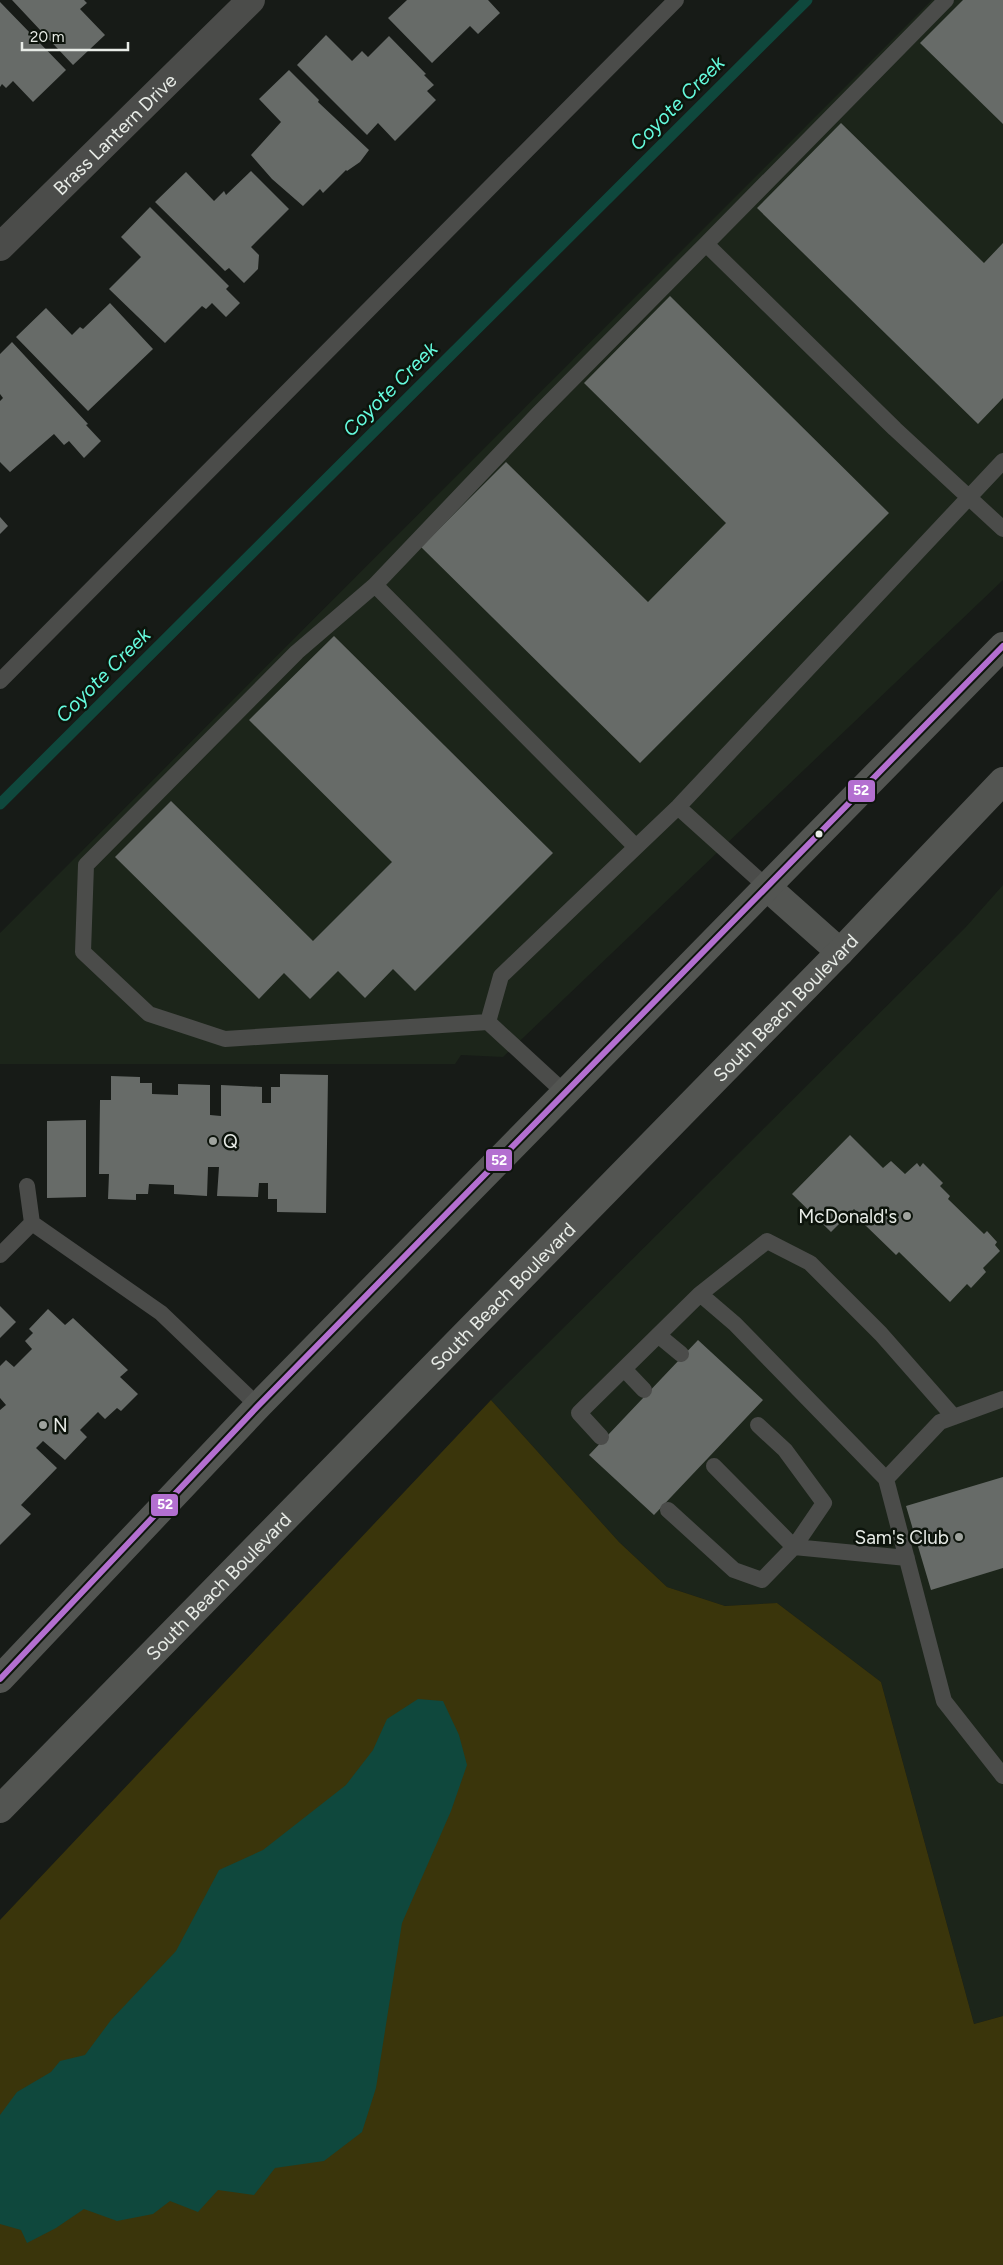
<svg xmlns="http://www.w3.org/2000/svg" width="1003" height="2265" font-family="Figtree,sans-serif">
  <style>
    .built { fill: #1c251a }
    .green { fill: #3a350b }
    .water { fill: #0f483d }
    .lines { fill: none; stroke-linecap: round; stroke-linejoin: round }
    .stream { stroke: #0f483d; stroke-width: 11 }
    .building { fill: #676b68 }
    .service { stroke: #4b4c4a; stroke-width: 16 }
    .minor { stroke: #4b4c4a; stroke-width: 28 }
    .primary { stroke: #535552; stroke-width: 28 }
    .bus-1-casing { stroke: #0d140c; stroke-width: 10 }
    .bus-1 { stroke: #b36fd0; stroke-width: 6 }
    .bus-dot { fill: #e8ece7; stroke: #0d140c; stroke-width: 2 }
    .poi-dot { fill: #9fa39e; stroke: #0d140c; stroke-width: 2 }
    .labels { text-anchor: middle; dominant-baseline: central; stroke-width: 5; stroke-linejoin: round; paint-order: stroke }
    .street-label { font-size: 19px; fill: #e8ece7; stroke: #0d140c }
    .poi-label { font-size: 19px; fill: #e8ece7; stroke: #0d140c; text-anchor: start }
    .water-label { font-size: 20px; font-style: italic; fill: #65fbde; stroke: #0d140c }
    .line-badge { stroke: #0d140c; stroke-width: 2 }
    .badge-label { font-size: 14px; text-anchor: middle; font-weight: bold; fill: #fff }
  </style>
  <rect width="100%" height="100%" fill="#171b17"/>
  <path class="built" d="M 932,0 L 1003,0 L 1003,580 L 503,1057 L 461,1055 L 455,1064 L 0,1064 L 0,933 Z
    M 1003,885 L 1003,2016 L 974,2024 L 881,1682 L 777,1603 L 725,1606 L 667,1587 L 619,1542 L 491,1400 L 965,928 Z"/>
  <path class="green" d="M 491,1400 L 619,1542 L 667,1587 L 725,1606 L 777,1603 L 881,1682 L 974,2024 L 1003,2016 L 1003,2265 L 0,2265 L 0,1920 Z"/>
  <path class="water" d="M 418,1699 L 443,1701 L 459,1735 L 467,1765 L 451,1811 L 402,1923 L 376,2088 L 362,2132 L 324,2161 L 275,2168 L 254,2195 L 218,2190 L 198,2212 L 170,2201 L 153,2214 L 117,2221 L 84,2209 L 56,2228 L 27,2243 L 21,2230 L 0,2224 L 0,2115 L 17,2092 L 51,2072 L 60,2061 L 85,2055 L 111,2020 L 176,1951 L 219,1870 L 263,1850 L 346,1785 L 373,1750 L 387,1719 Z"/>
  <g class="lines">
    <path class="stream" d="M 0,804 L 807,0"/>
  </g>
  <path class="building" d="M 12,0 L 84,0 L 87,3 L 80,9 L 105,35 L 73,65 Z
    M 407,0 L 488,0 L 500,13 L 478,34 L 470,26 L 432,63 L 388,18 Z
    M 963,0 L 1003,0 L 1003,124 L 920,43 Z
    M 0,2 L 66,70 L 33,102 L 13,81 L 6,88 L 2,84 L 0,87 Z
    M 326,35 L 352,61 L 362,51 L 368,57 L 389,36 L 426,74 L 424,75 L 434,85 L 427,91 L 436,100 L 395,141 L 378,123 L 367,135 L 297,65 Z
    M 289,70 L 319,100 L 318,102 L 369,150 L 360,162 L 347,171 L 346,170 L 323,193 L 320,189 L 303,206 L 272,179 L 251,155 L 281,122 L 259,99 Z
    M 841,123 L 984,263 L 1003,243 L 1003,398 L 978,424 L 757,208 Z
    M 251,171 L 289,209 L 251,247 L 259,255 L 258,269 L 244,283 L 229,268 L 225,271 L 155,202 L 186,172 L 214,201 L 224,191 L 226,195 Z
    M 150,207 L 229,286 L 226,289 L 240,303 L 226,317 L 212,303 L 206,309 L 202,306 L 165,343 L 109,289 L 141,257 L 121,237 Z
    M 670,296 L 889,513 L 640,763 L 421,547 L 506,462 L 648,602 L 726,523 L 584,383 Z
    M 110,303 L 153,349 L 88,411 L 16,337 L 46,308 L 72,335 L 80,327 L 83,329 Z
    M 12,342 L 88,424 L 86,425 L 101,441 L 84,458 L 69,441 L 64,445 L 54,434 L 10,472 L 0,462 L 0,401 L 3,398 L 0,394 L 0,354 Z
    M 0,517 L 8,526 L 0,534 Z
    M 334,636 L 553,853 L 415,991 L 393,969 L 365,998 L 338,971 L 310,999 L 284,973 L 259,999 L 115,857 L 171,801 L 313,941 L 392,862 L 249,720 Z
    M 280,1074 L 328,1075 L 326,1213 L 277,1212 L 277,1199 L 268,1199 L 268,1183 L 259,1183 L 258,1197 L 217,1196 L 219,1167 L 208,1167 L 207,1196 L 174,1194 L 174,1185 L 149,1184 L 148,1194 L 136,1194 L 136,1200 L 108,1199 L 109,1174 L 99,1174 L 100,1100 L 111,1100 L 111,1076 L 140,1077 L 140,1083 L 152,1083 L 152,1094 L 178,1095 L 178,1084 L 210,1085 L 210,1115 L 221,1116 L 221,1085 L 262,1087 L 262,1103 L 271,1103 L 271,1087 L 280,1087 Z
    M 86,1120 L 86,1197 L 47,1198 L 47,1121 Z
    M 850,1135 L 883,1168 L 891,1161 L 905,1174 L 917,1163 L 920,1167 L 923,1163 L 943,1183 L 940,1186 L 950,1196 L 948,1199 L 984,1234 L 987,1231 L 997,1242 L 995,1245 L 1000,1251 L 983,1268 L 986,1272 L 971,1288 L 967,1284 L 950,1302 L 899,1252 L 896,1255 L 862,1222 L 865,1220 L 854,1209 L 831,1232 L 792,1194 Z
    M 0,1306 L 16,1322 L 0,1338 Z
    M 48,1309 L 65,1325 L 73,1318 L 128,1370 L 120,1377 L 138,1394 L 121,1411 L 117,1408 L 105,1419 L 98,1412 L 80,1430 L 87,1437 L 65,1460 L 43,1441 L 36,1448 L 57,1468 L 21,1505 L 31,1514 L 0,1545 L 0,1410 L 6,1405 L 0,1398 L 0,1366 L 6,1360 L 14,1367 L 32,1349 L 25,1341 L 33,1333 L 29,1329 Z
    M 698,1340 L 763,1400 L 654,1515 L 589,1455 Z
    M 1003,1477 L 1003,1568 L 931,1590 L 906,1506 Z"/>
  <g class="lines">
    <path class="service" d="M 706,244 L 946,0
      M 375,585 L 636,847
      M 0,681 L 676,0
      M 678,807 L 768,888
      M 488,1022 L 501,976 L 678,807 L 1003,461
      M 565,1093 L 488,1022 L 225,1039 L 149,1014 L 83,952 L 86,865 L 297,652 L 375,585 L 538,414 L 706,244 L 895,429 L 1003,529
      M 32,1223 L 161,1313 L 258,1406
      M 0,1255 L 32,1223 L 27,1186
      M 700,1294 L 735,1324 L 886,1479 L 944,1701 L 1003,1776
      M 658,1335 L 681,1354
      M 624,1369 L 644,1390
      M 601,1437 L 579,1413 L 700,1294 L 767,1241 L 810,1263 L 881,1334 L 954,1417
      M 714,1466 L 794,1547 L 907,1558
      M 886,1479 L 940,1422 L 1003,1399
      M 668,1510 L 734,1570 L 762,1580 L 794,1547 L 824,1503 L 785,1450 L 758,1425"/>
    <path class="minor" id="s1" d="M 0,247 L 251,0"/>
    <g class="primary">
      <path d="M 768,888 L 840,952"/>
      <path d="M 0,1679 L 258,1406 L 1003,646"/>
      <path id="s2" d="M 0,1809 L 840,952 L 1003,781"/>
    </g>
    <g class="bus-1-casing">
      <path id="bus-1" d="M 0,1679 L 258,1406 L 1003,646"/>
    </g>
    <use href="#bus-1" class="bus-1"/>
  </g>
  <circle class="bus-dot" cx="819" cy="834" r="4.5"/>
  <g class="poi-dot">
    <circle cx="213" cy="1141" r="5"/>
    <circle cx="907" cy="1216" r="5"/>
    <circle cx="43" cy="1425" r="5"/>
    <circle cx="959" cy="1537" r="5"/>
  </g>
  <g class="labels">
    <g class="street-label">
      <text stroke="none"><textPath href="#s1" startOffset="161">Brass Lantern Drive</textPath></text>
      <text stroke="none"><textPath href="#s2" startOffset="1122">South Beach Boulevard</textPath></text>
      <text stroke="none"><textPath href="#s2" startOffset="718">South Beach Boulevard</textPath></text>
      <text stroke="none"><textPath href="#s2" startOffset="312">South Beach Boulevard</textPath></text>
    </g>
    <g class="poi-label">
      <text x="223" y="1141">Q</text>
      <text x="897" y="1216" text-anchor="end">McDonald's</text>
      <text x="53" y="1425">N</text>
      <text x="949" y="1537" text-anchor="end">Sam's Club</text>
    </g>
    <g class="water-label">
      <text transform="translate(677 103) rotate(-45)">Coyote Creek</text>
      <text transform="translate(390 389) rotate(-45)">Coyote Creek</text>
      <text transform="translate(103 675) rotate(-45)">Coyote Creek</text>
    </g>
  </g>
  <g class="line-badge">
    <rect x="847" y="779" width="29" height="24" rx="5" fill="#b36fd0"/>
    <rect x="485" y="1148" width="28" height="24" rx="5" fill="#b36fd0"/>
    <rect x="150" y="1493" width="29" height="24" rx="5" fill="#b36fd0"/>
  </g>
  <g class="badge-label">
    <text x="861" y="795">52</text>
    <text x="499" y="1165">52</text>
    <text x="165" y="1509">52</text>
  </g>
  <path d="M22 42v8h106v-8" fill="none" stroke="#e8ece7" stroke-width="2.5"/>
  <text x="30" y="42" font-size="15" fill="#e8ece7" stroke="#0d140c" stroke-width="4" paint-order="stroke">20 m</text>
</svg>
